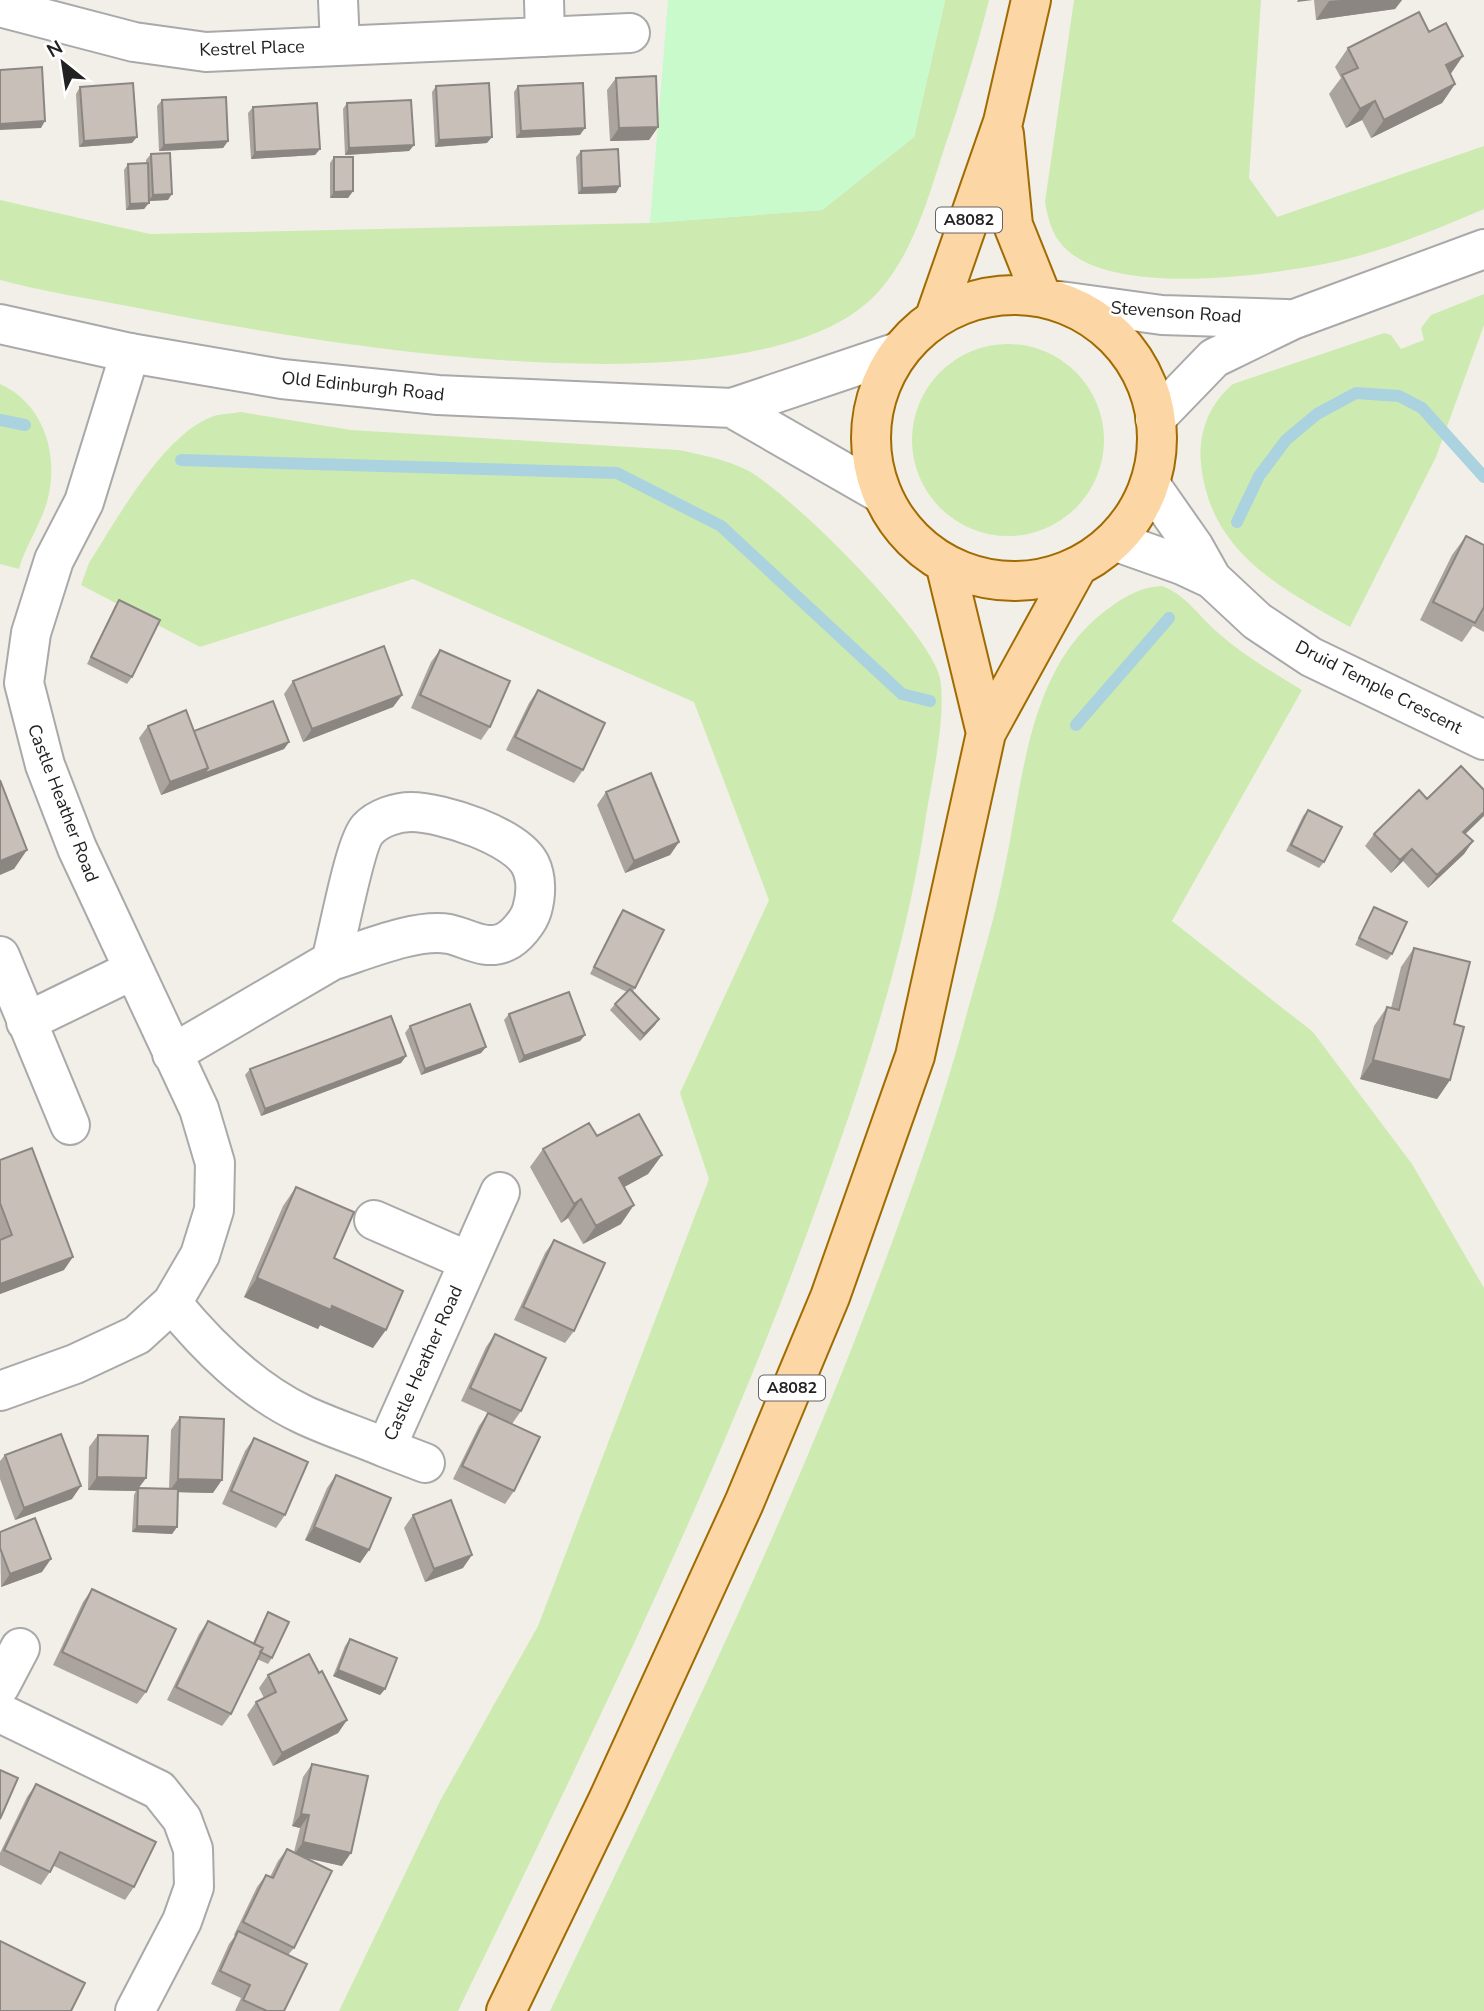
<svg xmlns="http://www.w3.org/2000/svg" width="1484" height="2011" font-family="'Nunito Sans',sans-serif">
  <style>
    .grass { fill: #cdebb0 }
    .park { fill: #c8facc }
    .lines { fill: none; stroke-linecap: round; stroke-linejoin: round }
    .stream { stroke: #aad3df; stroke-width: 12 }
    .minor-casing { stroke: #a9a9a9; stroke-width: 42 }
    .tertiary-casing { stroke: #a9a9a9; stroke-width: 42 }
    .primary-casing { stroke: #a06b00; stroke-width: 42 }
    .minor { stroke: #fff; stroke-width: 38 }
    .tertiary { stroke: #fff; stroke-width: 38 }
    .primary { stroke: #fcd6a4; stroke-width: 38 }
    .wall { fill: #aba49e }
    .shaded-wall { fill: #8b8681 }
    .building { fill: #c7bfb8; stroke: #8b8681; stroke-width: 2 }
    .labels { text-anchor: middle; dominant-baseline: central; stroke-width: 5; stroke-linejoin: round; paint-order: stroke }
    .shield { fill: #fff; stroke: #646464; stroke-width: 2 }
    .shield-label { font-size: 16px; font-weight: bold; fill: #222 }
    .street-label { font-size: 18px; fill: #222; stroke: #fff }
  </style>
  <rect width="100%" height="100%" fill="#f2efe9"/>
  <path class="grass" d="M 945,0 L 989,0 C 976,52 960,102 943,152 C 928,199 913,252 880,290 C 763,425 298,340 138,308 C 92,299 45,292 0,280 L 0,200 L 150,234 L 650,223 L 822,210 L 914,137 Z
    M 1074,0 L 1261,0 L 1249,178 L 1277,217 L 1484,146 L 1484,209 C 1437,229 1387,250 1338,261 C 1274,275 1111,299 1063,246 C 1051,233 1048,218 1045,202 Z
    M 1484,294 L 1484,325 L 1436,457 L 1350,627 C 1280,588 1210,552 1201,464 C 1198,433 1209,404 1233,384 L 1384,333 L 1391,335 L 1401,349 L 1424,340 L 1421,328 L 1431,315 Z
    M912 440a96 96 0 1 1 192 0a96 96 0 1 1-192 0Z
    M 0,384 C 43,403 59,453 48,498 C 42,523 26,544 19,569 L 0,564 Z
    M 241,412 L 351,430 L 679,450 C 702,455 725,459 747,470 C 789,492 932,634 940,678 C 947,719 930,787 924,829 C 903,962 859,1091 813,1217 C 714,1489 584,1750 458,2011 L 339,2011 L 440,1801 L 538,1626 L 709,1179 L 680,1093 L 769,900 L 694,702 L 413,579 L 200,647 L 81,585 L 89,563 C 117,519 164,433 214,416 C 223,413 233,414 241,412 Z
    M 1162,586 C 1186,595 1198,615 1216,631 C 1243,655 1272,672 1302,690 L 1172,921 L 1313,1032 L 1412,1164 L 1484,1288 L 1484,2011 L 550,2011 C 665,1770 784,1530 878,1280 C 911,1192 944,1101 968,1009 C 981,963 995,917 1004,871 C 1023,783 1027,670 1105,611 C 1124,597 1139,587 1162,586 Z"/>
  <path class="park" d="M 668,0 L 945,0 L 914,137 L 822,210 L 650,223 Z"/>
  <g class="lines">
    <path class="stream" d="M 0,420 L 25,425
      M 181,460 L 617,473 L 721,526 L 902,694 L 930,701
      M 1237,522 L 1259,476 L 1286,440 L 1317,414 L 1356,393 L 1399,396 L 1422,408 L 1484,477
      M 1076,725 L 1169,618"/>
    <g class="minor-casing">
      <path id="minor" d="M 338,0 L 340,45
        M 544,0 L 545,37
        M 0,7 L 134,42 L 206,52 L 630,33
        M 1152,487 L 1194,547 L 1212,579
        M 1117,542 L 1182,565 L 1212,579 L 1257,621 L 1311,657 L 1484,740
        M 0,956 L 70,1125
        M 26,1022 L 133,970
        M 172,1054 L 331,961 C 338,936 355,842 368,829 C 378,818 397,812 411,812 C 442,812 515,836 530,864 C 537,878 536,896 532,910 C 529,921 516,937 505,942 C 485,951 468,938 449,934 C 416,928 363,951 331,961
        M 374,1220 L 468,1261
        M 172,1303 C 208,1347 250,1389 302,1414 C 329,1427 358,1436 386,1448 L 500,1192
        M 0,1391 L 75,1364 L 137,1335 L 172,1303 L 200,1255 L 214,1210 L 215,1163 L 199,1109 L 77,848 L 45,765 L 24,683 L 31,633 L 54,560 L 84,502 L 130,353
        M 386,1448 L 425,1463
        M 0,1686 L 20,1648
        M 0,1713 L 159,1790 L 182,1819 L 193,1849 L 194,1887 L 182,1921 L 135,2011"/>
    </g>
    <g class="tertiary-casing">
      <path id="tertiary" d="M 1060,301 L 1162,315 L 1287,319
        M 0,324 L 130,353 L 282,379 L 438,395 L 732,408 L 898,352
        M 732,408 L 880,493
        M 1155,419 L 1214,358 L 1292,320 L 1484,249"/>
    </g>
    <g class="primary-casing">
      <path id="primary" d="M 1004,134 L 1013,225 L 1041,295
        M871 438a143 143 0 1 1 286 0a143 143 0 1 1-286 0Z
        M 935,317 L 1003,122 L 1031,0
        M 946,567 L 986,733
        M 506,2011 L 608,1800 L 744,1503 L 830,1297 L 915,1056 L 986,733 L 1075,571"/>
    </g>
    <use href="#minor" class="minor"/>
    <use href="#tertiary" class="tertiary"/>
    <use href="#primary" class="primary"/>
  </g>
  <path class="wall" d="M 1314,0 L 1402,0 L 1395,9 L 1316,20 Z
    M 1348,48 L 1450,74 L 1455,84 L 1442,103 L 1371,138 L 1362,120 L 1346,128 L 1329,94 L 1341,78 L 1335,67 Z
    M 616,78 L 658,127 L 649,140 L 610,141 L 607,90 Z
    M 436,86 L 487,143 L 435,147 L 432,92 Z
    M 518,86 L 580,135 L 516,138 L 514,92 Z
    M 80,87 L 132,143 L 79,147 L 76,94 Z
    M 162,100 L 228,141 L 223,148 L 159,151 L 157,106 Z
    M 347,103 L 414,145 L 409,151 L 345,155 L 343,109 Z
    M 253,107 L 320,149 L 315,155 L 251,159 L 248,113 Z
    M 581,151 L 616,193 L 578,194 L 576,157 Z
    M 151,154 L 168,200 L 149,201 L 144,209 L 126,210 L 124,170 L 128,164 L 146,163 L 146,160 Z
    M 334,157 L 353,191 L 348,198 L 330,198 L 330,163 Z
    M 1466,536 L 1484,545 L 1484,632 L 1473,626 L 1462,642 L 1420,620 L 1452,555 Z
    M 119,600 L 132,677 L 127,684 L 87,664 L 115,606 Z
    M 440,650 L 490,727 L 481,740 L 411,708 L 431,662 Z
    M 293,681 L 402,695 L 393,707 L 303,742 L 284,694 Z
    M 538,690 L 583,770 L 574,783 L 506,750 L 529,703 Z
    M 148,726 L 194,731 L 289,742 L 284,749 L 161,795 L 139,738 Z
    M 606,792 L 679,842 L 670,855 L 625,873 L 597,805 Z
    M 1308,810 L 1324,862 L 1319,868 L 1286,851 L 1303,816 Z
    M 1374,834 L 1465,834 L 1473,841 L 1464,854 L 1428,888 L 1403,861 L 1391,873 L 1365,846 Z
    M 1374,907 L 1392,954 L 1387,960 L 1355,945 L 1370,914 Z
    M 623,910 L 635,988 L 633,991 L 659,1019 L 655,1025 L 640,1041 L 610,1010 L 615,1004 L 627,992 L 590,974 L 618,917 Z
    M 1414,948 L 1454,1024 L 1450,1080 L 1437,1099 L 1360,1079 L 1374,1026 L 1387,1007 L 1391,1008 L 1401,967 Z
    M 509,1014 L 585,1035 L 580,1041 L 519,1063 L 504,1020 Z
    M 410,1026 L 486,1047 L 481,1053 L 421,1075 L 405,1033 Z
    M 406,1056 L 401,1063 L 261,1116 L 245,1075 L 250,1069 Z
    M 597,1136 L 662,1155 L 648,1174 L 624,1187 L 621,1224 L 583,1244 L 568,1218 L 561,1223 L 530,1167 L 543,1149 Z
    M 0,1160 L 64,1270 L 0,1294 Z
    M 296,1187 L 334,1258 L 373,1348 L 320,1325 L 318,1329 L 244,1297 L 283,1206 Z
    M 554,1240 L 574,1331 L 565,1343 L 514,1320 L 545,1253 Z
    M 495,1334 L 521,1411 L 512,1424 L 514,1491 L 505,1504 L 453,1479 L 479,1426 L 488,1413 L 461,1401 L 486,1347 Z
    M 180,1417 L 213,1493 L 178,1492 L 177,1527 L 172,1534 L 132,1532 L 134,1495 L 136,1491 L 88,1490 L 89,1447 L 98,1435 L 146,1478 L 139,1488 L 169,1489 L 171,1430 Z
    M 254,1438 L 285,1515 L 276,1528 L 222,1504 L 245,1451 Z
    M 5,1455 L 72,1499 L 15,1520 L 0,1479 L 0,1461 Z
    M 336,1475 L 369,1550 L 360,1563 L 305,1540 L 327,1488 Z
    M 413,1515 L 463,1568 L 425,1582 L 404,1528 Z
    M 0,1532 L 42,1572 L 1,1587 Z
    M 92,1589 L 146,1692 L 137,1704 L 53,1665 L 83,1602 Z
    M 268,1612 L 272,1658 L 268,1664 L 257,1659 L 231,1714 L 222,1726 L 167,1700 L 199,1634 L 208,1621 L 253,1643 L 264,1619 Z
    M 350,1639 L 385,1689 L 380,1695 L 333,1676 L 345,1646 Z
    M 319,1673 L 347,1720 L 338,1733 L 273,1766 L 247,1715 L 256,1702 L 264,1698 L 259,1688 L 268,1675 Z
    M 312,1764 L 342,1866 L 305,1858 L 294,1948 L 288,1955 L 284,2011 L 235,2011 L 241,1998 L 211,1984 L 229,1944 L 235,1936 L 234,1935 L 257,1887 L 266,1875 L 270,1877 L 278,1861 L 287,1849 L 294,1852 L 300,1828 L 292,1826 L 303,1777 Z
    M 36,1784 L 134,1887 L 125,1900 L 54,1866 L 41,1885 L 0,1865 L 0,1853 L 27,1797 Z"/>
  <path class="shaded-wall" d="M 1298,0 L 1313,0 L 1297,2 Z
    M 1340,0 L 1402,0 L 1395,9 L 1316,20 L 1329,1 Z
    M 1463,56 L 1450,75 L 1446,65 Z
    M 1455,84 L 1442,103 L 1371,138 L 1384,120 Z
    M 1375,101 L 1362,120 L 1346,128 L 1360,109 Z
    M 45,121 L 41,128 L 0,130 L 0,124 Z
    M 658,127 L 649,140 L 610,141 L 619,128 Z
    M 585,128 L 580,135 L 516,138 L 521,131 Z
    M 137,137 L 132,143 L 79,147 L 84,141 Z
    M 492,137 L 487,143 L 435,147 L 439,140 Z
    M 228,141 L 223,148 L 159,151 L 164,145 Z
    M 414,145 L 409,151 L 345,155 L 349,148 Z
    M 320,149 L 315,155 L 251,159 L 255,152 Z
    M 620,186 L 616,193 L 578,194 L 582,188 Z
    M 353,191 L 348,198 L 330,198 L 334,192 Z
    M 172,194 L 168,200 L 148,201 L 153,195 Z
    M 149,203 L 144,209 L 126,210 L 130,204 Z
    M 402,695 L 393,707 L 303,742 L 312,729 Z
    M 289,742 L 284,749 L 161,795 L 170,782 L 208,768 Z
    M 1484,812 L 1484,816 L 1454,845 L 1463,832 Z
    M 1473,841 L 1464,854 L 1428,888 L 1437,875 Z
    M 679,842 L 670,855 L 625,873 L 634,861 Z
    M 1412,849 L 1403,861 L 1391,873 L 1400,860 Z
    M 27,850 L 14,869 L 0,875 L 0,861 Z
    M 659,1019 L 655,1025 L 640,1041 L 644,1034 Z
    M 585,1035 L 580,1041 L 519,1063 L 524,1056 Z
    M 486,1047 L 481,1053 L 421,1075 L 425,1069 Z
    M 406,1056 L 401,1063 L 261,1116 L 265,1109 Z
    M 1373,1060 L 1450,1080 L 1437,1099 L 1360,1079 Z
    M 662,1155 L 648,1174 L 606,1197 L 619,1178 Z
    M 581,1199 L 568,1218 L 561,1223 L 574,1204 Z
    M 634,1205 L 621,1224 L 583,1244 L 596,1226 Z
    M 73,1257 L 64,1270 L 0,1294 L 0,1284 Z
    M 257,1278 L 332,1306 L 386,1330 L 373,1348 L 320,1325 L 318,1329 L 244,1297 Z
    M 97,1477 L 146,1478 L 136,1491 L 88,1490 Z
    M 178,1479 L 222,1480 L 213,1493 L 169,1492 Z
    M 81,1486 L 72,1499 L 15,1520 L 24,1508 Z
    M 137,1526 L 177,1527 L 172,1534 L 132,1532 Z
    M 314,1527 L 369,1550 L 360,1563 L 305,1540 Z
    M 472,1555 L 463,1568 L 425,1582 L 434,1569 Z
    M 51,1559 L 42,1572 L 1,1587 L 10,1574 Z
    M 338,1670 L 385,1689 L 380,1695 L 333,1676 Z
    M 347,1720 L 338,1733 L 273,1766 L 282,1753 Z
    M 301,1814 L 309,1815 L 300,1828 L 292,1826 Z
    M 303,1842 L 351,1853 L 342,1866 L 294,1855 Z"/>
  <path class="building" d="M 1419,12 L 1429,32 L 1446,23 L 1463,56 L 1446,65 L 1455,84 L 1384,120 L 1375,101 L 1360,109 L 1342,75 L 1358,68 L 1348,48 Z
    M 42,67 L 45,121 L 0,124 L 0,70 Z
    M 656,76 L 658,127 L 619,128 L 616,78 Z
    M 133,83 L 137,137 L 84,141 L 80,87 Z
    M 489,83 L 492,137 L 439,140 L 436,86 Z
    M 583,83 L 585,128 L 521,131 L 518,86 Z
    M 226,97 L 228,141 L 164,145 L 162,100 Z
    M 411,100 L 414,145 L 349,148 L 347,103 Z
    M 317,103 L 320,149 L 255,152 L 253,107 Z
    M 618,149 L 620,186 L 582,188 L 581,151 Z
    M 170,153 L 172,194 L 153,195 L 151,154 Z
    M 334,157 L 353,157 L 353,191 L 334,192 Z
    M 148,163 L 149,203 L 130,204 L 128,164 Z
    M 1466,536 L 1484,545 L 1484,607 L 1475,623 L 1433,602 Z
    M 119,600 L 160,620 L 132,677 L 91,657 Z
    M 384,646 L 402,695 L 312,729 L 293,681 Z
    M 440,650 L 510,681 L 490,727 L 420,695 Z
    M 538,690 L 605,723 L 583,770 L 515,737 Z
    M 273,701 L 289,742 L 203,774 L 208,768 L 194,731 Z
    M 186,710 L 208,768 L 170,782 L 148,726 Z
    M 1461,766 L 1484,790 L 1484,812 L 1463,832 L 1473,841 L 1437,875 L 1412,849 L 1400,860 L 1374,834 L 1419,790 L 1427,799 Z
    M 651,773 L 679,842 L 634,861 L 606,792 Z
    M 0,780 L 27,850 L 0,861 Z
    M 1308,810 L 1342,827 L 1324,862 L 1291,845 Z
    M 1374,907 L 1407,922 L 1392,954 L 1359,938 Z
    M 623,910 L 664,930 L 635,988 L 594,967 Z
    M 1414,948 L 1470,962 L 1454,1024 L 1464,1027 L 1450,1080 L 1373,1060 L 1387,1007 L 1399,1010 Z
    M 630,989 L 659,1019 L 644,1034 L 615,1004 Z
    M 569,992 L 585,1035 L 524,1056 L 509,1014 Z
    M 470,1004 L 486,1047 L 425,1069 L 410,1026 Z
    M 391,1016 L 406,1056 L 265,1109 L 250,1069 Z
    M 639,1114 L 662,1155 L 619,1178 L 634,1205 L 596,1226 L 581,1199 L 574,1204 L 543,1149 L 589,1123 L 597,1136 Z
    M 32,1148 L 73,1257 L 0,1284 L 0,1240 L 12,1235 L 0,1203 L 0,1160 Z
    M 296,1187 L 354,1212 L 334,1258 L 403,1291 L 386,1330 L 332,1306 L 331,1310 L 257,1278 Z
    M 554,1240 L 605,1263 L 574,1331 L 523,1307 Z
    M 495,1334 L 546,1358 L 521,1411 L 470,1388 Z
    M 488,1413 L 540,1437 L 514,1491 L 462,1466 Z
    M 180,1417 L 224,1419 L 222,1480 L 178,1479 Z
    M 61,1434 L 81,1486 L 24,1508 L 5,1455 Z
    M 98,1435 L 148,1436 L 146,1478 L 97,1477 Z
    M 254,1438 L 308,1462 L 285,1515 L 231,1491 Z
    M 336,1475 L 391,1498 L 369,1550 L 314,1527 Z
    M 138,1488 L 178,1489 L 177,1527 L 137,1526 Z
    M 451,1500 L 472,1555 L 434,1569 L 413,1515 Z
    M 35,1518 L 51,1559 L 10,1574 L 0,1548 L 0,1532 Z
    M 92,1589 L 176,1629 L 146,1692 L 62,1652 Z
    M 268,1612 L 289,1622 L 272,1658 L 260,1652 L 263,1648 L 254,1644 Z
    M 208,1621 L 263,1648 L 231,1714 L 176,1687 Z
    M 350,1639 L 397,1658 L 385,1689 L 338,1670 Z
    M 309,1654 L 319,1673 L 322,1671 L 347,1720 L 282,1753 L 256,1702 L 276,1692 L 268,1675 Z
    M 312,1764 L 368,1776 L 351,1853 L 303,1842 L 309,1815 L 301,1814 Z
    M 0,1770 L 18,1778 L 0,1819 Z
    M 36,1784 L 156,1842 L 134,1887 L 60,1852 L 50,1872 L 4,1850 Z
    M 287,1849 L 332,1871 L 294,1948 L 243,1922 L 266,1875 L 273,1878 Z
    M 238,1931 L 307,1964 L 284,2011 L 267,2011 L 243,2000 L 250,1985 L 220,1971 Z
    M 0,1941 L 85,1983 L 71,2011 L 0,2011 Z"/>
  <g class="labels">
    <g class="shield">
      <rect x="936" y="207.5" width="66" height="25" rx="5"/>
      <rect x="759" y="1375.5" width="66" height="25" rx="5"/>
    </g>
    <g class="shield-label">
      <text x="969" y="220">A8082</text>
      <text x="792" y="1388">A8082</text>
    </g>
    <g class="street-label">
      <text transform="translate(252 48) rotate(-2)">Kestrel Place</text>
      <text transform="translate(1176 312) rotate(4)">Stevenson Road</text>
      <text transform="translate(363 386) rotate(6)">Old Edinburgh Road</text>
      <text transform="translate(1379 687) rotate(27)">Druid Temple Crescent</text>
      <text transform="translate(63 803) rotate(69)">Castle Heather Road</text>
      <text transform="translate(423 1363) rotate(-66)">Castle Heather Road</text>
    </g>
  </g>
  <g transform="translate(63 63) rotate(330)" stroke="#ffffff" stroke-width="5" paint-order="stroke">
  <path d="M0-5L12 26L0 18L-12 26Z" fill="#222222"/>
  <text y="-10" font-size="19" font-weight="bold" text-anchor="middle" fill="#222222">N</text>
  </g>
</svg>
